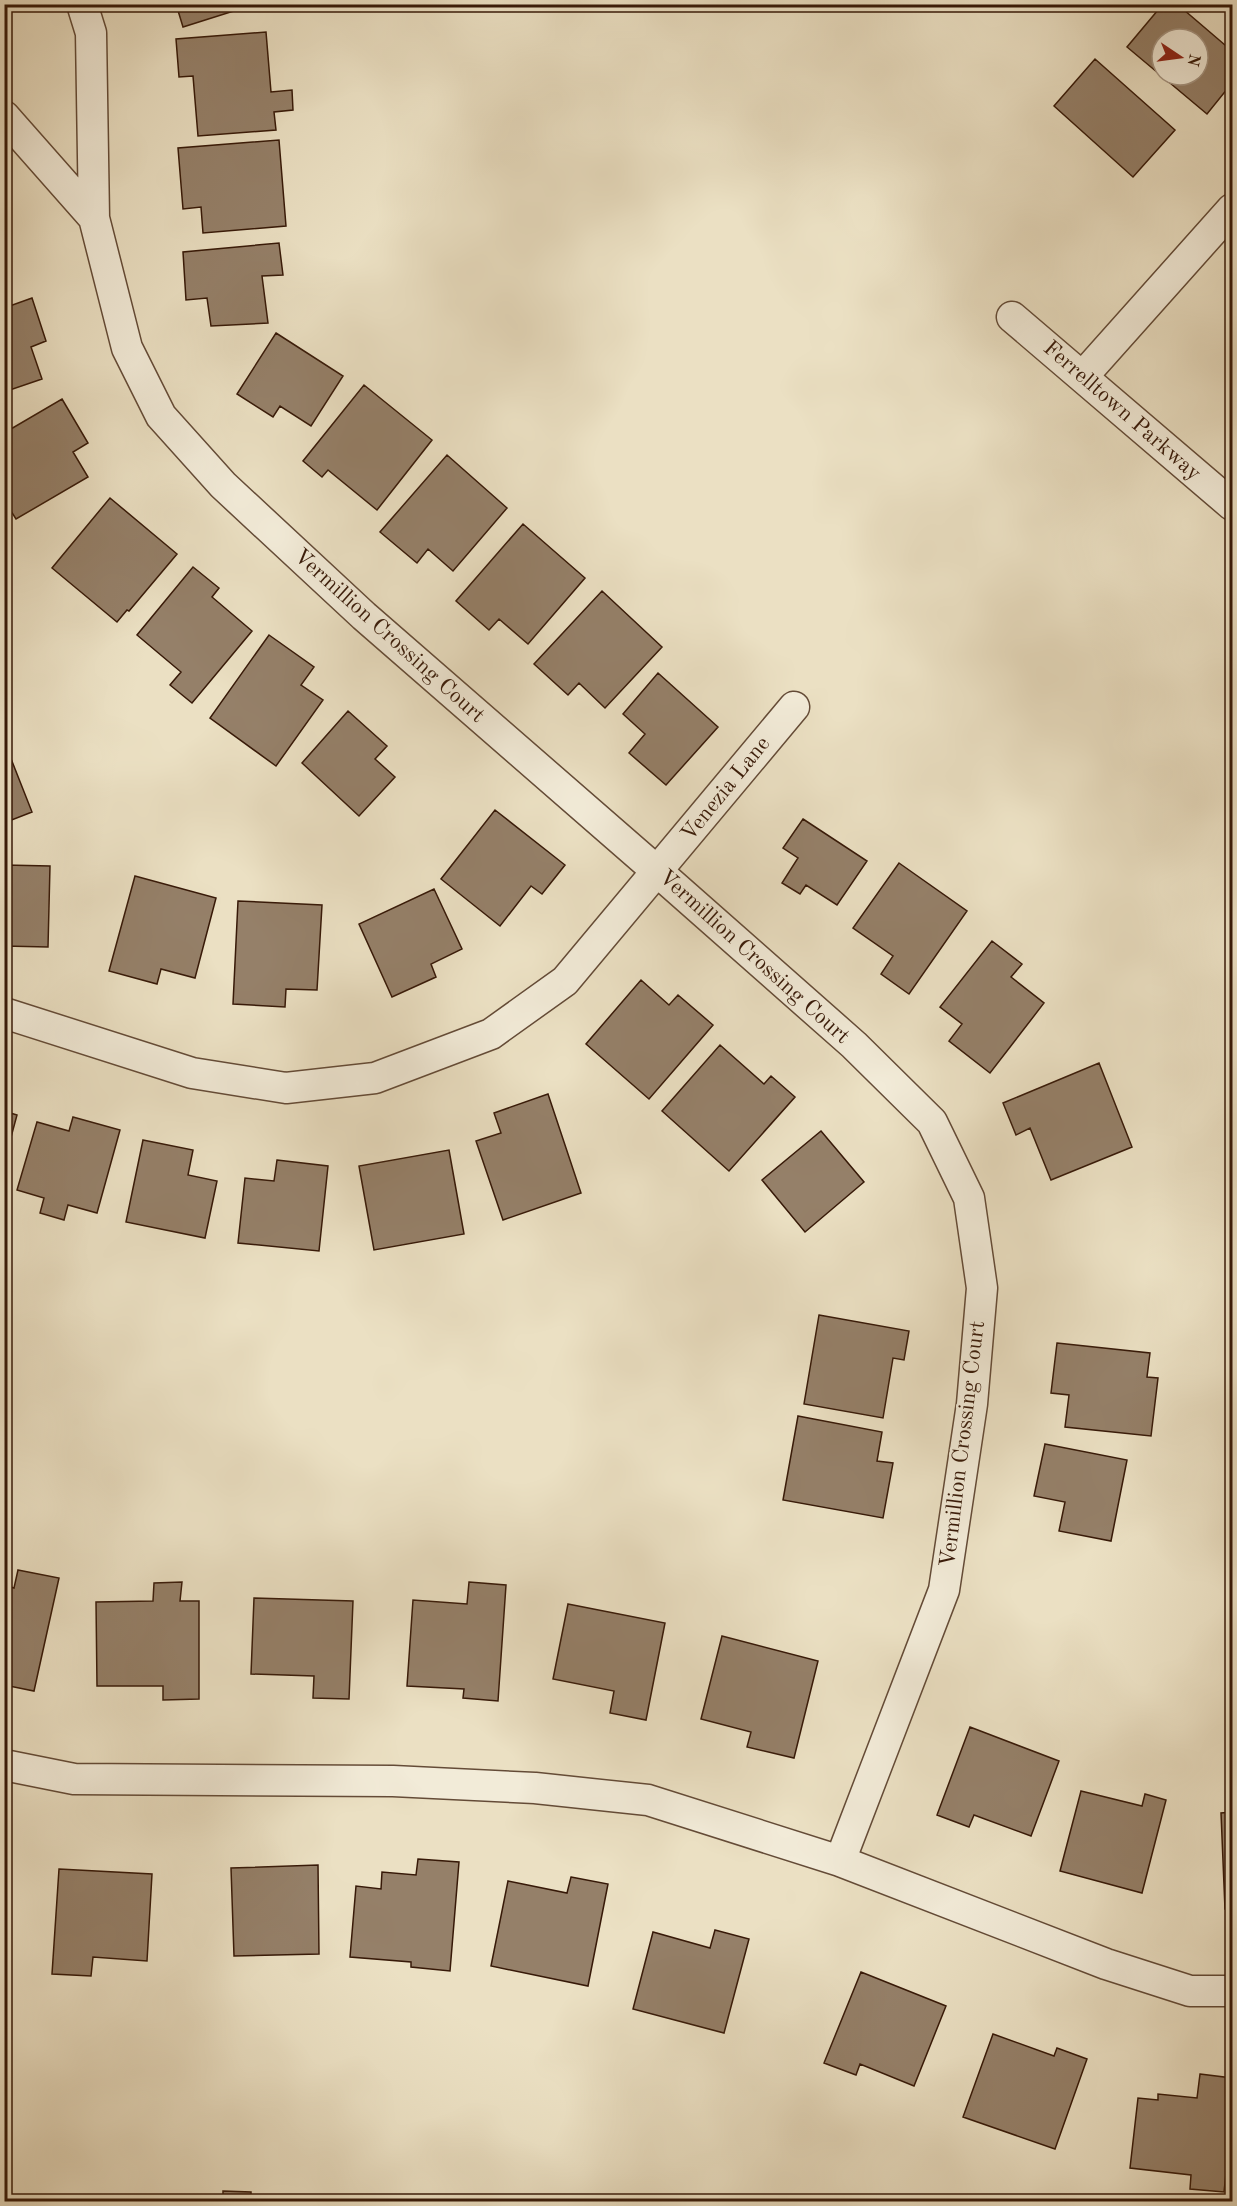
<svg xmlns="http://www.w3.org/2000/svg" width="1237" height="2206" font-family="'Old Standard TT',serif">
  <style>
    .building { fill: #958069; stroke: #371908; stroke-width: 1.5; fill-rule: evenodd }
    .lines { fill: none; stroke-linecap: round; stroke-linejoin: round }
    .minor-casing { stroke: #644b37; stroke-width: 33 }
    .minor { stroke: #f2ebd8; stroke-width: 30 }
    .labels { text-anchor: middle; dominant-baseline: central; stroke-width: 5; stroke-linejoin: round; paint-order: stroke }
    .street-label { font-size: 22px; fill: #371908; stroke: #f2ebd8 }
  </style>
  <rect width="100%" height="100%" fill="#ebe0c3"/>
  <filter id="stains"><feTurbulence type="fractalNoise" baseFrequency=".00333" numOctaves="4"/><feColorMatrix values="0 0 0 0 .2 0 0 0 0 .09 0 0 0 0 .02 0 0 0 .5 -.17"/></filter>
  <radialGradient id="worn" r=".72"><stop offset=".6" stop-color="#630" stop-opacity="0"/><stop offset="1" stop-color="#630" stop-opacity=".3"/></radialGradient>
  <path class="building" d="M 176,4 L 256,4 L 183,27 Z
    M 1163,4 L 1177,4 L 1232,51 L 1232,83 L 1207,114 L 1127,47 ZM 1162,39 L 1198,39 L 1198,75 L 1162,75 Z
    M 266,32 L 271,92 L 292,90 L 293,110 L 274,112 L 276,130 L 198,136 L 193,76 L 179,77 L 176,39 Z
    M 1095,59 L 1175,130 L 1133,177 L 1054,106 Z
    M 279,140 L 286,226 L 203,233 L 201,207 L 183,209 L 178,148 Z
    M 279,243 L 283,275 L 262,276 L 268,323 L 211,326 L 207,298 L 186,300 L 183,252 Z
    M 32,298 L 46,341 L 31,347 L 42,379 L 4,392 L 4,308 Z
    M 276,333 L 343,376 L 311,426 L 280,406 L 273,417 L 237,394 Z
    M 364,385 L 432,440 L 377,510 L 328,470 L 322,477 L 303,461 Z
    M 62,399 L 88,443 L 73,452 L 88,477 L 16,519 L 4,500 L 4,433 Z
    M 447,455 L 507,508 L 453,571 L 428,549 L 417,563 L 380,532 Z
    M 110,498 L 177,554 L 129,611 L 127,610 L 117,622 L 52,568 Z
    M 523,524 L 585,578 L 528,644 L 499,619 L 489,630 L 456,601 Z
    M 193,567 L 219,588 L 212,597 L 252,631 L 192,703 L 170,685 L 181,672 L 137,635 Z
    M 602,591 L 662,647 L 605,708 L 579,683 L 568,695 L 534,664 Z
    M 269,635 L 314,667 L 301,685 L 323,700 L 276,766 L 210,718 Z
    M 658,673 L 718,727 L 666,785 L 629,753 L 645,734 L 623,714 Z
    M 348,711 L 387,746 L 375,759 L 395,777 L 359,816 L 302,763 Z
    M 4,741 L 32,812 L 4,823 Z
    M 495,810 L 565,865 L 542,894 L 531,886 L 500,926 L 441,879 Z
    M 803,819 L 867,861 L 837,905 L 806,885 L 800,894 L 782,883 L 798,858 L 783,848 Z
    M 899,863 L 967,911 L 909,994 L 881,974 L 893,956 L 853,928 Z
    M 4,865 L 50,866 L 48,947 L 4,946 Z
    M 135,876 L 216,898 L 195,978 L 161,969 L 157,984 L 109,971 Z
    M 434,889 L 462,949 L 431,964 L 436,977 L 392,997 L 359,924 Z
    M 238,901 L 322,905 L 317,990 L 286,989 L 285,1007 L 233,1004 Z
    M 992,941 L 1022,964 L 1011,977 L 1044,1003 L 990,1073 L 949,1041 L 962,1024 L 940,1007 Z
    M 641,980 L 669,1005 L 678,995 L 713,1025 L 649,1099 L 586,1044 Z
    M 720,1045 L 764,1084 L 771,1076 L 795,1097 L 729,1171 L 662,1111 Z
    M 1099,1063 L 1132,1147 L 1051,1180 L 1030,1128 L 1016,1135 L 1003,1103 Z
    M 548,1094 L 581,1193 L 503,1220 L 476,1141 L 501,1133 L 494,1113 Z
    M 4,1111 L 17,1115 L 4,1163 Z
    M 73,1117 L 120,1130 L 97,1213 L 68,1205 L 64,1220 L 40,1213 L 44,1198 L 17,1190 L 37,1122 L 69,1131 Z
    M 821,1131 L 864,1182 L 805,1232 L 762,1180 Z
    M 143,1140 L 193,1150 L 188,1175 L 217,1181 L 205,1238 L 126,1222 Z
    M 449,1150 L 464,1234 L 374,1250 L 359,1166 Z
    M 277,1160 L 328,1166 L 319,1251 L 238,1243 L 245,1178 L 274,1181 Z
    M 819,1315 L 909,1331 L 904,1360 L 893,1358 L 883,1418 L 804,1404 Z
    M 1057,1343 L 1150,1353 L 1147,1377 L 1158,1378 L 1151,1436 L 1065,1427 L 1069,1395 L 1051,1393 Z
    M 798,1416 L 882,1432 L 877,1461 L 893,1463 L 883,1518 L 783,1500 Z
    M 1045,1444 L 1127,1460 L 1111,1541 L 1059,1531 L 1065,1502 L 1034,1496 Z
    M 18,1570 L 59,1578 L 34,1691 L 4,1685 L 4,1585 L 14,1588 Z
    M 182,1582 L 180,1601 L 199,1601 L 199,1699 L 163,1700 L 163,1686 L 97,1686 L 96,1602 L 153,1601 L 154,1583 Z
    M 469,1582 L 506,1585 L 498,1701 L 463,1698 L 464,1689 L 407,1686 L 413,1600 L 467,1604 Z
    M 254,1598 L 353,1601 L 349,1699 L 313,1698 L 314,1676 L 251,1674 Z
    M 568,1604 L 665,1623 L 646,1720 L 610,1713 L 614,1691 L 553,1679 Z
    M 722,1636 L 818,1661 L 794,1758 L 747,1747 L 751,1732 L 701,1719 Z
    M 970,1727 L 1059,1761 L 1031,1836 L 974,1815 L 969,1827 L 937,1815 Z
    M 1081,1791 L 1142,1806 L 1145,1794 L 1166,1800 L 1142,1893 L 1060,1871 Z
    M 1232,1812 L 1232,1909 L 1225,1909 L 1221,1813 Z
    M 418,1859 L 459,1862 L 450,1971 L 411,1967 L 411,1962 L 350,1957 L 356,1886 L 381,1889 L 382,1872 L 416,1875 Z
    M 318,1865 L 319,1954 L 234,1956 L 231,1868 Z
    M 59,1869 L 152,1874 L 147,1961 L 93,1957 L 91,1976 L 52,1974 Z
    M 571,1877 L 608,1884 L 588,1986 L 491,1966 L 508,1881 L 567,1893 Z
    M 715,1930 L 749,1939 L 724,2033 L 633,2009 L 653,1932 L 710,1948 Z
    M 861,1972 L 946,2006 L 914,2086 L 860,2064 L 856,2075 L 824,2063 Z
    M 993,2034 L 1054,2056 L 1057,2048 L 1087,2059 L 1055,2149 L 963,2117 Z
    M 1200,2074 L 1232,2078 L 1232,2117 L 1224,2192 L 1190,2189 L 1191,2175 L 1130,2168 L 1138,2098 L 1158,2100 L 1158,2094 L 1197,2098 Z
    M 223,2191 L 251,2192 L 251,2202 L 223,2202 Z"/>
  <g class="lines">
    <g class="minor-casing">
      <path id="minor" d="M 82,4 L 91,33 L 94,218
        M 4,116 L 94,218 L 127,348 L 161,416 L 223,485 L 364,616 L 658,872 L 854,1045 L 932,1122 L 969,1198 L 982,1288 L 972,1404 L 944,1590 L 840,1861
        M 1012,317 L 1232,505
        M 1083,376 L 1232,209
        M 4,1013 L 192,1073 L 286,1088 L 375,1078 L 491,1034 L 565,981 L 794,707
        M 4,1765 L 74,1779 L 393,1781 L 535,1788 L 648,1800 L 840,1861 L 1106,1964 L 1190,1991 L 1232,1991"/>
    </g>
    <use href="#minor" class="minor"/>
  </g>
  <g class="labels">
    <g class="street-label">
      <text transform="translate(1122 411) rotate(41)">Ferrelltown Parkway</text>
      <text transform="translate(389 636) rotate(42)">Vermillion Crossing Court</text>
      <text transform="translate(726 789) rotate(-51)">Venezia Lane</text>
      <text transform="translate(754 957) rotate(42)">Vermillion Crossing Court</text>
      <text transform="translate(963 1444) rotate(-83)">Vermillion Crossing Court</text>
    </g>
  </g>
  <rect width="1237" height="2206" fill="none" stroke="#ebe0c3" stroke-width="24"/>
  <rect x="6" y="6" width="1225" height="2194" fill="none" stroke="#371908" stroke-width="3"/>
  <rect x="12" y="12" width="1213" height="2182" fill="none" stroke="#371908" stroke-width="1.5"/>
  <g transform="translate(1180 57) rotate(103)"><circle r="28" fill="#f2ebd8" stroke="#a79785" stroke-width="1.5"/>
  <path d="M0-4.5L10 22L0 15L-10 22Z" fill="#8f2418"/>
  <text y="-9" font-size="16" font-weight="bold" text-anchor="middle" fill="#371908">N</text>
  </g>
  <rect width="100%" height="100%" filter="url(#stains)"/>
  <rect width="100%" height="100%" fill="url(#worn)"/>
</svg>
